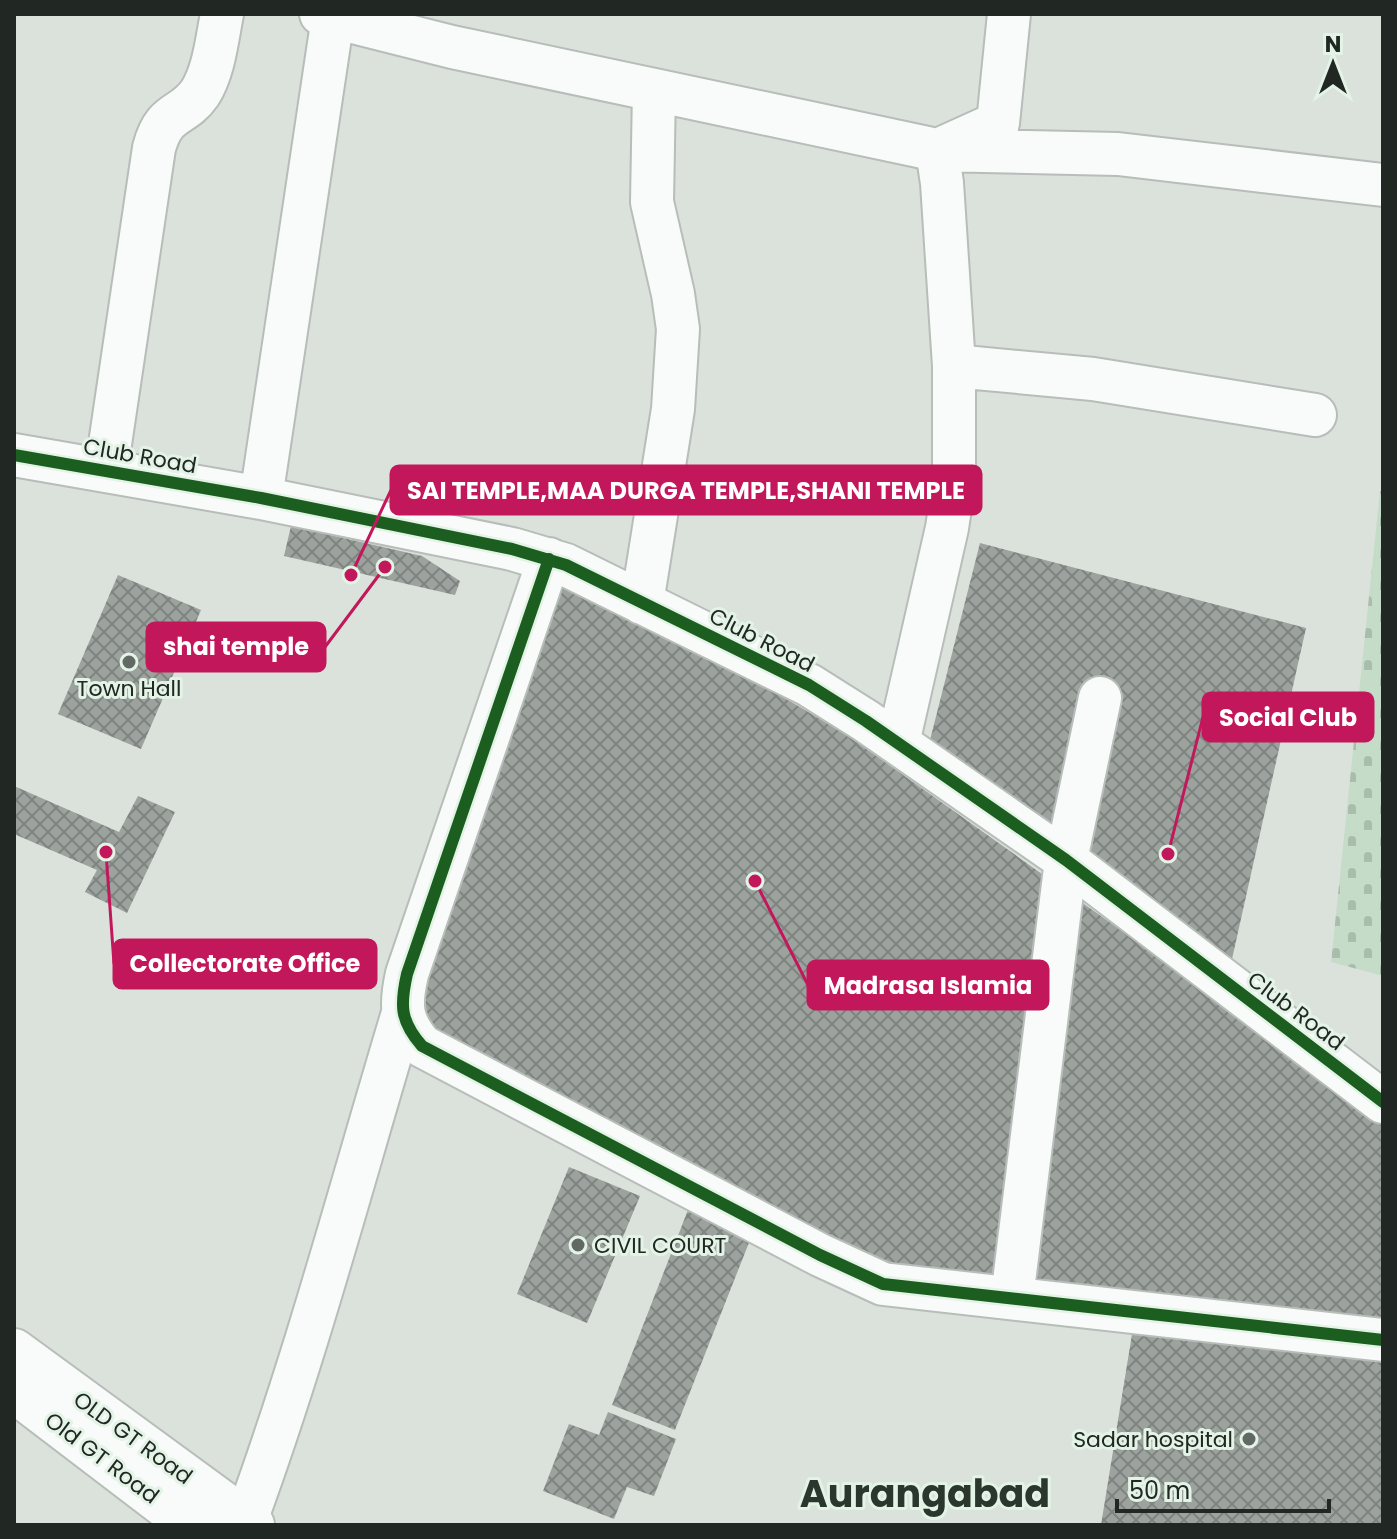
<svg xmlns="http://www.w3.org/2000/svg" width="1397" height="1539" font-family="Poppins,sans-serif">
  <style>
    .cemetery { fill: url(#cemetery-stones) }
    .building { fill: url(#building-cross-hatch) }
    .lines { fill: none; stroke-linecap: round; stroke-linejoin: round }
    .minor-casing { stroke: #b7bdb8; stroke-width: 46 }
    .major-casing { stroke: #b7bdb8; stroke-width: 48 }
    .minor { stroke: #f9fbfa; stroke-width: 42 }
    .major { stroke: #f9fbfa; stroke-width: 44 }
    .cycleway-casing { stroke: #e3f3e6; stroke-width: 17 }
    .cycleway { stroke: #1b5e20; stroke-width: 12 }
    .poi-dot { fill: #626863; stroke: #e3f3e6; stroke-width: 3 }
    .labels { text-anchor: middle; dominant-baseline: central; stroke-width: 6; stroke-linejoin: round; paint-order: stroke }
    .street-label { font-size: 22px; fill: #212722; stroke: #e3f3e6 }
    .poi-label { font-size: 22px; fill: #212722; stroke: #e3f3e6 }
    .town-label { font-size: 38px; font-weight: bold; fill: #2b372d; stroke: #e3f3e6 }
    .leader { fill: none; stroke: #c2185b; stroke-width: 3 }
    .callout-dot { fill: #c2185b; stroke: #e3f3e6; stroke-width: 3 }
    .callout { fill: #c2185b; stroke: #c2185b; stroke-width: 3 }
    .callout-label { font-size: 24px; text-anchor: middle; font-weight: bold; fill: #fff }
  </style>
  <defs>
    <pattern id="cemetery-stones" width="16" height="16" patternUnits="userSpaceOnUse" patternTransform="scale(2)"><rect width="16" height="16" fill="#c5dcc9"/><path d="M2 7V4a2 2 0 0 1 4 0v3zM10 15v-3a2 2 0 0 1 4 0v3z" fill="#a9bdac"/></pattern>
    <pattern id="building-cross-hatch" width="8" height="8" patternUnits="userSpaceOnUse" patternTransform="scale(2)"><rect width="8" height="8" fill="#9ca29d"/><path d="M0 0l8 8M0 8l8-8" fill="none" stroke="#7f8480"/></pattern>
  </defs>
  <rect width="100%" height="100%" fill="#dae2db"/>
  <path class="cemetery" d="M 1380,491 L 1383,491 L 1383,976 L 1331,962 Z"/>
  <path class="building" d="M 291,526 L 422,556 L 460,581 L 455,595 L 284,556 Z
    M 980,543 L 1306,628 L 1232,959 L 928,748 Z
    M 563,566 L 847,735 L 1383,1117 L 1383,1327 L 890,1274 L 413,1026 Z
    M 118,575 L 201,610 L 141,749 L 58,714 Z
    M 14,786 L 119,832 L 138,796 L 175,812 L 127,913 L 85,892 L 97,870 L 14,834 Z
    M 569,1167 L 640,1196 L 587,1323 L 517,1294 Z
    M 688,1210 L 752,1235 L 675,1430 L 612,1405 Z
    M 1133,1328 L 1383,1353 L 1383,1525 L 1101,1525 Z
    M 608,1412 L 676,1439 L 654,1496 L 627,1487 L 614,1519 L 543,1491 L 569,1424 L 599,1435 Z"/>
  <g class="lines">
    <g class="minor-casing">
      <path id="minor" d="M 321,14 L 452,47 L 937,150 L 942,183 L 954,366 L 954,481 L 947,528 L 898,743
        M 945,147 L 998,123 L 1009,14
        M 937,150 L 1118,154 L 1383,185
        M 954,366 L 1093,379 L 1315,415
        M 14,455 L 261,498 L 512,549 L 566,565 L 809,685 L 866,721 L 1066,860 L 1383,1102
        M 106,471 L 154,148 C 165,108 182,119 200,93 C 214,71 217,39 222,14
        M 261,498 L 333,17
        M 549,559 L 407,974 C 400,1005 400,1021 422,1046 L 820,1255 L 883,1284 L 1383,1340
        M 642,603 L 673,409 L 678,329 L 673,294 L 652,202 L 654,90
        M 1012,1298 L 1066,860 L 1100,698
        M 246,1520 C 307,1354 352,1182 403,1013"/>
    </g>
    <g class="major-casing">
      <path id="major" d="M 14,1351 L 252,1525
        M 14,1390 L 191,1525"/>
    </g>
    <use href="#minor" class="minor"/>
    <use href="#major" class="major"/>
    <g class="cycleway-casing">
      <path id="cycleway" d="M 14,455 L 261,498 L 512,549 L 566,565 L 809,685 L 866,721 L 1066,860 L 1383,1102
        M 549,559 L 407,974 C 400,1005 400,1021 422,1046 L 820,1255 L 883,1284 L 1383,1340"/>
    </g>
    <use href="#cycleway" class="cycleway"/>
  </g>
  <g class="poi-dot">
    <circle cx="129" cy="662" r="8"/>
    <circle cx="578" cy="1245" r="8"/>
    <circle cx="1249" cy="1439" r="8"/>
  </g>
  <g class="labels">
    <g class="street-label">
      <text transform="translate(140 456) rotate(10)">Club Road</text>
      <text transform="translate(762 640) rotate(27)">Club Road</text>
      <text transform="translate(1296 1011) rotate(37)">Club Road</text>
      <text transform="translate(133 1438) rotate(36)">OLD GT Road</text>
      <text transform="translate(102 1458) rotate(37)">Old GT Road</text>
    </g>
    <g class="poi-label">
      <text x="129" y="688">Town Hall</text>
      <text x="594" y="1245" text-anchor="start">CIVIL COURT</text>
      <text x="1233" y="1439" text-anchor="end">Sadar hospital</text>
    </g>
    <g class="town-label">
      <text x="925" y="1493">Aurangabad</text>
    </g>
  </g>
  <path class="leader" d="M351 575L391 490M385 567L325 647M1168 854L1203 717M106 852L114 964M755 881L808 985"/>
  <g class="callout-dot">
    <circle cx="351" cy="575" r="8"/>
    <circle cx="385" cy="567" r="8"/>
    <circle cx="1168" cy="854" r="8"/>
    <circle cx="106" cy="852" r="8"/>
    <circle cx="755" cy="881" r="8"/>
  </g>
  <g class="callout">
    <rect x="391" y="466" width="590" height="48" rx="8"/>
    <rect x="147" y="623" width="178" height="48" rx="8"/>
    <rect x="1203" y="693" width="170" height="48" rx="8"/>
    <rect x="114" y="940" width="262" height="48" rx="8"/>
    <rect x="808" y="961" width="240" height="48" rx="8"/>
  </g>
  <g class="callout-label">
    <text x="686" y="499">SAI TEMPLE,MAA DURGA TEMPLE,SHANI TEMPLE</text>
    <text x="236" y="655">shai temple</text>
    <text x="1288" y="726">Social Club</text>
    <text x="245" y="972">Collectorate Office</text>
    <text x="928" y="994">Madrasa Islamia</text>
  </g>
  <rect width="1397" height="1539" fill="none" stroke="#212722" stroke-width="32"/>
  <g transform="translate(1333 64)" stroke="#e3f3e6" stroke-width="6" paint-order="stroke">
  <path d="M0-6L14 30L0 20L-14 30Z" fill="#212722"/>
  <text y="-12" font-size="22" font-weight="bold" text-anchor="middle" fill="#212722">N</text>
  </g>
  <path d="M1117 1499v12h212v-12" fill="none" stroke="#212722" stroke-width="4"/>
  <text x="1129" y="1499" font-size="24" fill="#212722" stroke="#e3f3e6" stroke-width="6" paint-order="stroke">50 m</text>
</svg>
